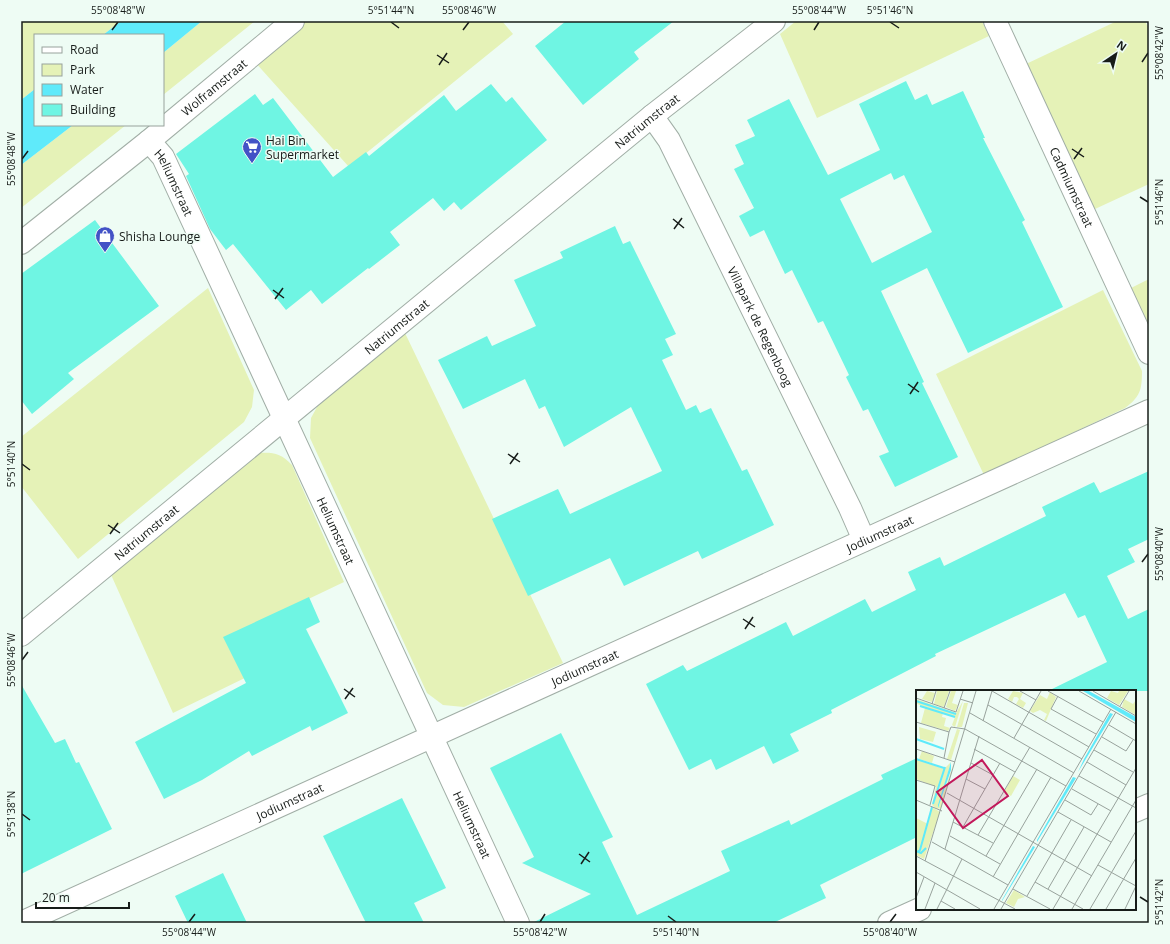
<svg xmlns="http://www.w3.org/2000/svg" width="1170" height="944" font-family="'Open Sans',sans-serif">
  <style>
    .green { fill: #e5f2b7 }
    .water { fill: #5feafa }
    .building { fill: #6ff5e3; fill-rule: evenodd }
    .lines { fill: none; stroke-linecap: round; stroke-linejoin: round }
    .minor-casing { stroke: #a1aea6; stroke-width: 24 }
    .minor { stroke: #fff; stroke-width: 22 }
    .ticks { fill: none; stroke: #171c19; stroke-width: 1.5 }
    .labels { text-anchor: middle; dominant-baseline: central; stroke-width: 3; stroke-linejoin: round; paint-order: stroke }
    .street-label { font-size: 12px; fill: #171c19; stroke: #eefcf4 }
    .poi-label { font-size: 12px; fill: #171c19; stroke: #eefcf4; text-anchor: start }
    .inset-river { fill: none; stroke: #5feafa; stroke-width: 2 }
    .inset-road { fill: none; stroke: #98a29c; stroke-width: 1 }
    .view { fill: #c2185b; fill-opacity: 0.15; stroke: #c2185b; stroke-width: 2 }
    .inset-edge { fill: none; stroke: #171c19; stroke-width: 2 }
    .neatline { fill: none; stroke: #171c19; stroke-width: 1.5 }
    .ticks-label { font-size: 10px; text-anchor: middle; fill: #171c19 }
  </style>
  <rect width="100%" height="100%" fill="#eefcf4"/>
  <path class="green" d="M 21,21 L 121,21 L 103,35 L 35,35 L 35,89 L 21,100 Z
    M 202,21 L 255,21 L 163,95 L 163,53 Z
    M 302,21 L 502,21 L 513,34 L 349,167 L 253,60 Z
    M 796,21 L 982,21 L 989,36 L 817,118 L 780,34 Z
    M 1117,21 L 1145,21 L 1149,29 L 1149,184 L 1095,209 L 1026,64 Z
    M 73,125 L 126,125 L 21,208 L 21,165 Z
    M 1149,279 L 1149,325 L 1131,288 Z
    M 208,288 L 254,390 L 252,407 L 244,422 L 78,559 L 21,486 L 21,437 Z
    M 1103,290 L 1142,371 C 1142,390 1140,397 1125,408 L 984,475 L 936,374 Z
    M 405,333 L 563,663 L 464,707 L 443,705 L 427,693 L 310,438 L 311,418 L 322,398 Z
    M 257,453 C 273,452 281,453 292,465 L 344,582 L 233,635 L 253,674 L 173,713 L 108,568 Z"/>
  <path class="water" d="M 121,21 L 202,21 L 163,53 L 163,35 L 103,35 Z
    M 35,89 L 35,125 L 73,125 L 21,165 L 21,100 Z"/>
  <path class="building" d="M 566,21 L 674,21 L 634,52 L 639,59 L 583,105 L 535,46 Z
    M 906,81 L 915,100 L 927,94 L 932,105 L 963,91 L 985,138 L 983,138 L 1025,220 L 1022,222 L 1063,307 L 968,353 L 927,268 L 881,291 L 924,382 L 922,383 L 958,457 L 895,487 L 879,456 L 889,452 L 868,409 L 863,411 L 846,377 L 849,375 L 823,321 L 818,323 L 792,270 L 785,274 L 764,230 L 750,237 L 739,216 L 754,208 L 734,169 L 744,164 L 735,145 L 755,136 L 747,120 L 789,99 L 828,175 L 880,150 L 859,104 ZM 891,173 L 894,180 L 904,175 L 932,232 L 872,263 L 840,199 Z
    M 491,84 L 506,102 L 512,97 L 547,140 L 461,210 L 454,202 L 444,211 L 433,198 L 390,232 L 400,245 L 369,269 L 368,268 L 322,304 L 311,290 L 286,310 L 233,244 L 226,250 L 210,229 L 186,176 L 189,174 L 176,154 L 255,94 L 263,105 L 273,98 L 333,177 L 366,152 L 369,156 L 444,95 L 456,111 Z
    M 95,220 L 159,306 L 68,373 L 74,379 L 32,414 L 21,400 L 21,274 Z
    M 615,226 L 623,244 L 630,241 L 676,334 L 665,339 L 673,355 L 662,360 L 686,410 L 696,405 L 700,413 L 711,408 L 742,471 L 747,469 L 774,525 L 702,559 L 698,551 L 624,586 L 610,558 L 528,596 L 492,519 L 558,489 L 570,514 L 662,471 L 631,407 L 564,447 L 545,406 L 539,409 L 525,379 L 463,409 L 438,360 L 487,336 L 492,346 L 536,326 L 514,280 L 563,258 L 560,252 Z
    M 1149,471 L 1149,539 L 1128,549 L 1135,562 L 1107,576 L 1128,619 L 1149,609 L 1149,691 L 1048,691 L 1107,662 L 1085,615 L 1078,618 L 1065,593 L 935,654 L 936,656 L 831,710 L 832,713 L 790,734 L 799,751 L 773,764 L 764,746 L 716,770 L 711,759 L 689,770 L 646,684 L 683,665 L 687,671 L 786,622 L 793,636 L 865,599 L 872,612 L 916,590 L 908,572 L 940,557 L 944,566 L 1046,516 L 1042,507 L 1094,482 L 1100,493 Z
    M 309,597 L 320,622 L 306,629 L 348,713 L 312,731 L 310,726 L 252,756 L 249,751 L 202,780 L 164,799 L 135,742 L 246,683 L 223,637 Z
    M 21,684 L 55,743 L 65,739 L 76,763 L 79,762 L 112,829 L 21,874 Z
    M 561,733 L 613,837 L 602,842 L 637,915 L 730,871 L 721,851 L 789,820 L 791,825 L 883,779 L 881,775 L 917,758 L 917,837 L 820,885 L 826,898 L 773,923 L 532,923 L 591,894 L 522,863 L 534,857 L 490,768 Z
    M 402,798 L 446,888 L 414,903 L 424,923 L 366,923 L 323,836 Z
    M 223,873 L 247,923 L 188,923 L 175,896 Z"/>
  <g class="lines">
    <g class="minor-casing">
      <g id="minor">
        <path id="s1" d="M 995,21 L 1149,353"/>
        <path id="s2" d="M 652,116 L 669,140 L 850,508 L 864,540"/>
        <path id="s3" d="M 149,141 L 163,157 L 518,923"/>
        <path id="s4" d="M 21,243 L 149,141 L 293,21"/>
        <path id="s5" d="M 21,635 L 652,116 L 774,21"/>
        <path d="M 1135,811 L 1149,805"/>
        <path id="s6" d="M 21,923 L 1149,411"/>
        <path d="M 889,923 L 920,909"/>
      </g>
    </g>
    <use href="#minor" class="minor"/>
  </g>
  <path class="ticks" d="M 391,22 L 399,28M 890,22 L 899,28M 112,30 L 118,22M 463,30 L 469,22M 814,30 L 819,22M 437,55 L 449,63M 1142,62 L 1148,53M 439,65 L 447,53M 1072,149 L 1084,157M 22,159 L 28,151M 1074,159 L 1082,148M 1140,197 L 1148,202M 673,219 L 684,228M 674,229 L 682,218M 273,290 L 284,298M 275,299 L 283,288M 908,384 L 919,392M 910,394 L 918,382M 508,454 L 520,462M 22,464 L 30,470M 510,464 L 518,453M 108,525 L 120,533M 110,534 L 118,523M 1142,562 L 1148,554M 743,619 L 755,627M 745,629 L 753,617M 22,660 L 28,652M 344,689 L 355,697M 345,699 L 353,688M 22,814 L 30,820M 579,854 L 590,862M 581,864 L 589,852M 1140,897 L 1148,902M 668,916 L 676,922M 189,922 L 195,914M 540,922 L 545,914M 890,922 L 896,914"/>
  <defs>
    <g id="supermarket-pin" transform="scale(1)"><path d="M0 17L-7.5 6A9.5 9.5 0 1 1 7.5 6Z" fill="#4352c6" stroke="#eefcf4"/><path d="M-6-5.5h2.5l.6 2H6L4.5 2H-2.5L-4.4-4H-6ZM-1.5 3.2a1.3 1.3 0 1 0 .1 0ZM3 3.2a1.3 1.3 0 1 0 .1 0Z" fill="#fff"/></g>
    <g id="shop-pin" transform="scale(1)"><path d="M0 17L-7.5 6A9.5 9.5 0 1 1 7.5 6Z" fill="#4352c6" stroke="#eefcf4"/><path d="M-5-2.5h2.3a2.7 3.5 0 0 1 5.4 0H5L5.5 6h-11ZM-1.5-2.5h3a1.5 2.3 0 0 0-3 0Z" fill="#fff"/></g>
  </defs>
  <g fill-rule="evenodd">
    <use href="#supermarket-pin" x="252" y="147"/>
    <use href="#shop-pin" x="105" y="236"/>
  </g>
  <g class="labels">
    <g class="street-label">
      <text stroke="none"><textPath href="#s4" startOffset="248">Wolframstraat</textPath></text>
      <text stroke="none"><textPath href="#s5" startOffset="810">Natriumstraat</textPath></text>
      <text stroke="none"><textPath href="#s3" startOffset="49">Heliumstraat</textPath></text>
      <text stroke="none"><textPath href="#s1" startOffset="183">Cadmiumstraat</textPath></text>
      <text stroke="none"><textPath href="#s5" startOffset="486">Natriumstraat</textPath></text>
      <text stroke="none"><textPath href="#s2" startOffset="237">Villapark de Regenboog</textPath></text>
      <text stroke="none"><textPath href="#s3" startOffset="433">Heliumstraat</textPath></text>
      <text stroke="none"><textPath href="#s5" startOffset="162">Natriumstraat</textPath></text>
      <text stroke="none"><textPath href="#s6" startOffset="943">Jodiumstraat</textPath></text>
      <text stroke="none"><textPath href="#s6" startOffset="619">Jodiumstraat</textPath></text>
      <text stroke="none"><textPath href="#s6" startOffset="295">Jodiumstraat</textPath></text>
      <text stroke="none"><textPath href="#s3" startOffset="757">Heliumstraat</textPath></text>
    </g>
    <g class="poi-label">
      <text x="266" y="140">Hai Bin<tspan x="266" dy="14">Supermarket</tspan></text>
      <text x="119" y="236">Shisha Lounge</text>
    </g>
  </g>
  <g transform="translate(916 690)">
    <rect width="220" height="220" fill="#eefcf4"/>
    <path d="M 11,1 L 19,3 L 16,12 L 6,9 ZM 21,1 L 33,1 L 28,17 L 18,14 ZM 35,1 L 40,1 L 36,13 L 42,15 L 39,21 L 30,17 ZM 97,1 L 107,3 L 104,9 L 110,13 L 107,18 L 100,14 L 103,9 L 101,7 L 98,7 L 96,12 L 92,9 ZM 195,1 L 202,3 L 203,1 L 212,1 L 203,15 L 191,8 ZM 134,2 L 140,7 L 130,31 L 128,30 L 131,24 L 124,20 L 117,23 L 114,21 L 124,5 L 131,9 ZM 0,9 L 40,23 L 47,11 L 39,37 L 36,35 L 39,27 L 27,23 L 26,27 L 30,28 L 28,36 L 34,38 L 32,41 L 5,33 L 9,18 L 0,13 ZM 208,9 L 217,14 L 220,10 L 220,25 L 206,17 ZM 48,13 L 52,13 L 46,37 L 41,37 ZM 3,37 L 20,42 L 17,52 L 4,49 ZM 41,39 L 44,40 L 35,70 L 31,69 ZM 6,61 L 18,66 L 16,73 L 3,69 ZM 0,69 L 28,79 L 35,72 L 22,118 L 38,73 L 25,118 L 21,119 L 16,115 L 20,97 L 0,89 ZM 97,86 L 104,90 L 95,106 L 88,102 ZM 16,117 L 24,122 L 8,169 L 0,165 L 0,128 L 12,134 ZM 98,200 L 109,207 L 102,209 L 98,217 L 90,213 Z" fill="#e5f2b7"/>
    <path d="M 167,1 L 173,1 L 220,27 L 220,32 ZM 194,23 L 197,24 L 162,82 L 168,69 ZM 35,72 L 35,80 L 22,118 L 22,115 ZM 157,87 L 160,88 L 121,152 L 121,150 ZM 117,156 L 119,157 L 86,211 L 86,210 Z" fill="#5feafa"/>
    <path class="inset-river" d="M 0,11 L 40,24M 4,16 L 39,27M 0,49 L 28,59M 0,69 L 28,78M 17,114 L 29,77M 0,161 L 5,163 L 10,158M 2,162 L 4,160 L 16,117"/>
    <path class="inset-road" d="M 76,1 L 173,57M 104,1 L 120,10M 132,1 L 187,32M 163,1 L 220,34M 177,1 L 220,26M 142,6 L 135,19 L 180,44M 0,8 L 40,22 L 47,1M 44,9 L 57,13M 16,14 L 20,1M 72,15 L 166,69M 204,16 L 213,1M 28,18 L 34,1M 54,23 L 158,83M 67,31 L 76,1M 0,32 L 33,42 L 35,37 L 49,39 L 150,96M 193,35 L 220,51M 186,47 L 210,61 L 217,50M 98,48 L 125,1M 0,59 L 39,72M 58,59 L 99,82M 178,60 L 217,82M 28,68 L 33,42M 171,72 L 210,95M 55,73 L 77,85M 163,86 L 220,118M 50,89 L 69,99M 0,90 L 19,96 L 14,115M 156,99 L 195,121M 31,103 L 176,186M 0,110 L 26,121M 149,110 L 175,125 L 182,114M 142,122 L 195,152M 37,132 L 77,153M 47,137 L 84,73M 62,145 L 114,57M 34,146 L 84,174M 16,152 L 92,195M 29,159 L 63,46M 0,166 L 99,219M 70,166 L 121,79M 9,171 L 60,1M 182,175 L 220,196M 0,182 L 64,219M 77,187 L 135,87M 119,192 L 167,219M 97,199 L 134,219M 132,199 L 168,137M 111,206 L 155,130M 0,208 L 8,187M 25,211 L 39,219M 9,219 L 19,193M 21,219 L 46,169M 78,219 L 195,19M 85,219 L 200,22M 137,219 L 220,78M 156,219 L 220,110M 174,219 L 220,141M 190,219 L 220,168M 209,219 L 220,196"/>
    <path class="view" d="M 66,70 L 92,106 L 47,138 L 21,102 Z"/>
    <rect width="220" height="220" class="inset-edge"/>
  </g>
  <rect width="1170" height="944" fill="none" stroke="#eefcf4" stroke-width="44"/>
  <rect x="34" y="34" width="130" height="92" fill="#eefcf4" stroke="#98a29c"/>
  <rect x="42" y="47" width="20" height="6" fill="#ffffff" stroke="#98a29c"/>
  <text x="70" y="54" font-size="12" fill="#171c19">Road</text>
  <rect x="42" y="64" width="20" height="12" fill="#e5f2b7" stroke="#98a29c"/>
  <text x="70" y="74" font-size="12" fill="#171c19">Park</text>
  <rect x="42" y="84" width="20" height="12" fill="#5feafa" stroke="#98a29c"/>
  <text x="70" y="94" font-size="12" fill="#171c19">Water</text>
  <rect x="42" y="104" width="20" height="12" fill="#6ff5e3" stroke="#98a29c"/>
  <text x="70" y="114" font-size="12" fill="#171c19">Building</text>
  <g transform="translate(1116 54) rotate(35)" stroke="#eefcf4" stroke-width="3" paint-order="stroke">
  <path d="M0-3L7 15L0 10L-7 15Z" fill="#171c19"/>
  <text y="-6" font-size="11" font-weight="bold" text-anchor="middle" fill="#171c19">N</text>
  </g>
  <path d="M36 902v6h93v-6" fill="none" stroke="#171c19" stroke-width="2"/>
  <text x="42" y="902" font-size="12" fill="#171c19" stroke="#eefcf4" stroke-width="3" paint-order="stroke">20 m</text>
  <rect x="22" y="22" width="1126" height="900" class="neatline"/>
  <g class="ticks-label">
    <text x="118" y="14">55°08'48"W</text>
    <text x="391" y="14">5°51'44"N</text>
    <text x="469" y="14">55°08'46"W</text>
    <text x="819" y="14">55°08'44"W</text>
    <text x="890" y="14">5°51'46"N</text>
    <text transform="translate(1159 53) rotate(-90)" y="4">55°08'42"W</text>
    <text transform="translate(11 159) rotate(-90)" y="4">55°08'48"W</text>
    <text transform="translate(1159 202) rotate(-90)" y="4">5°51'46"N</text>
    <text transform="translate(11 464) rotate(-90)" y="4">5°51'40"N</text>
    <text transform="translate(1159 554) rotate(-90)" y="4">55°08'40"W</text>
    <text transform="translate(11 660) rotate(-90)" y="4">55°08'46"W</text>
    <text transform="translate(11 814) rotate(-90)" y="4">5°51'38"N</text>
    <text transform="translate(1159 902) rotate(-90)" y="4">5°51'42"N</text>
    <text x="189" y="936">55°08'44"W</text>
    <text x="540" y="936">55°08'42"W</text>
    <text x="676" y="936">5°51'40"N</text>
    <text x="890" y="936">55°08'40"W</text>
  </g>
</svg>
